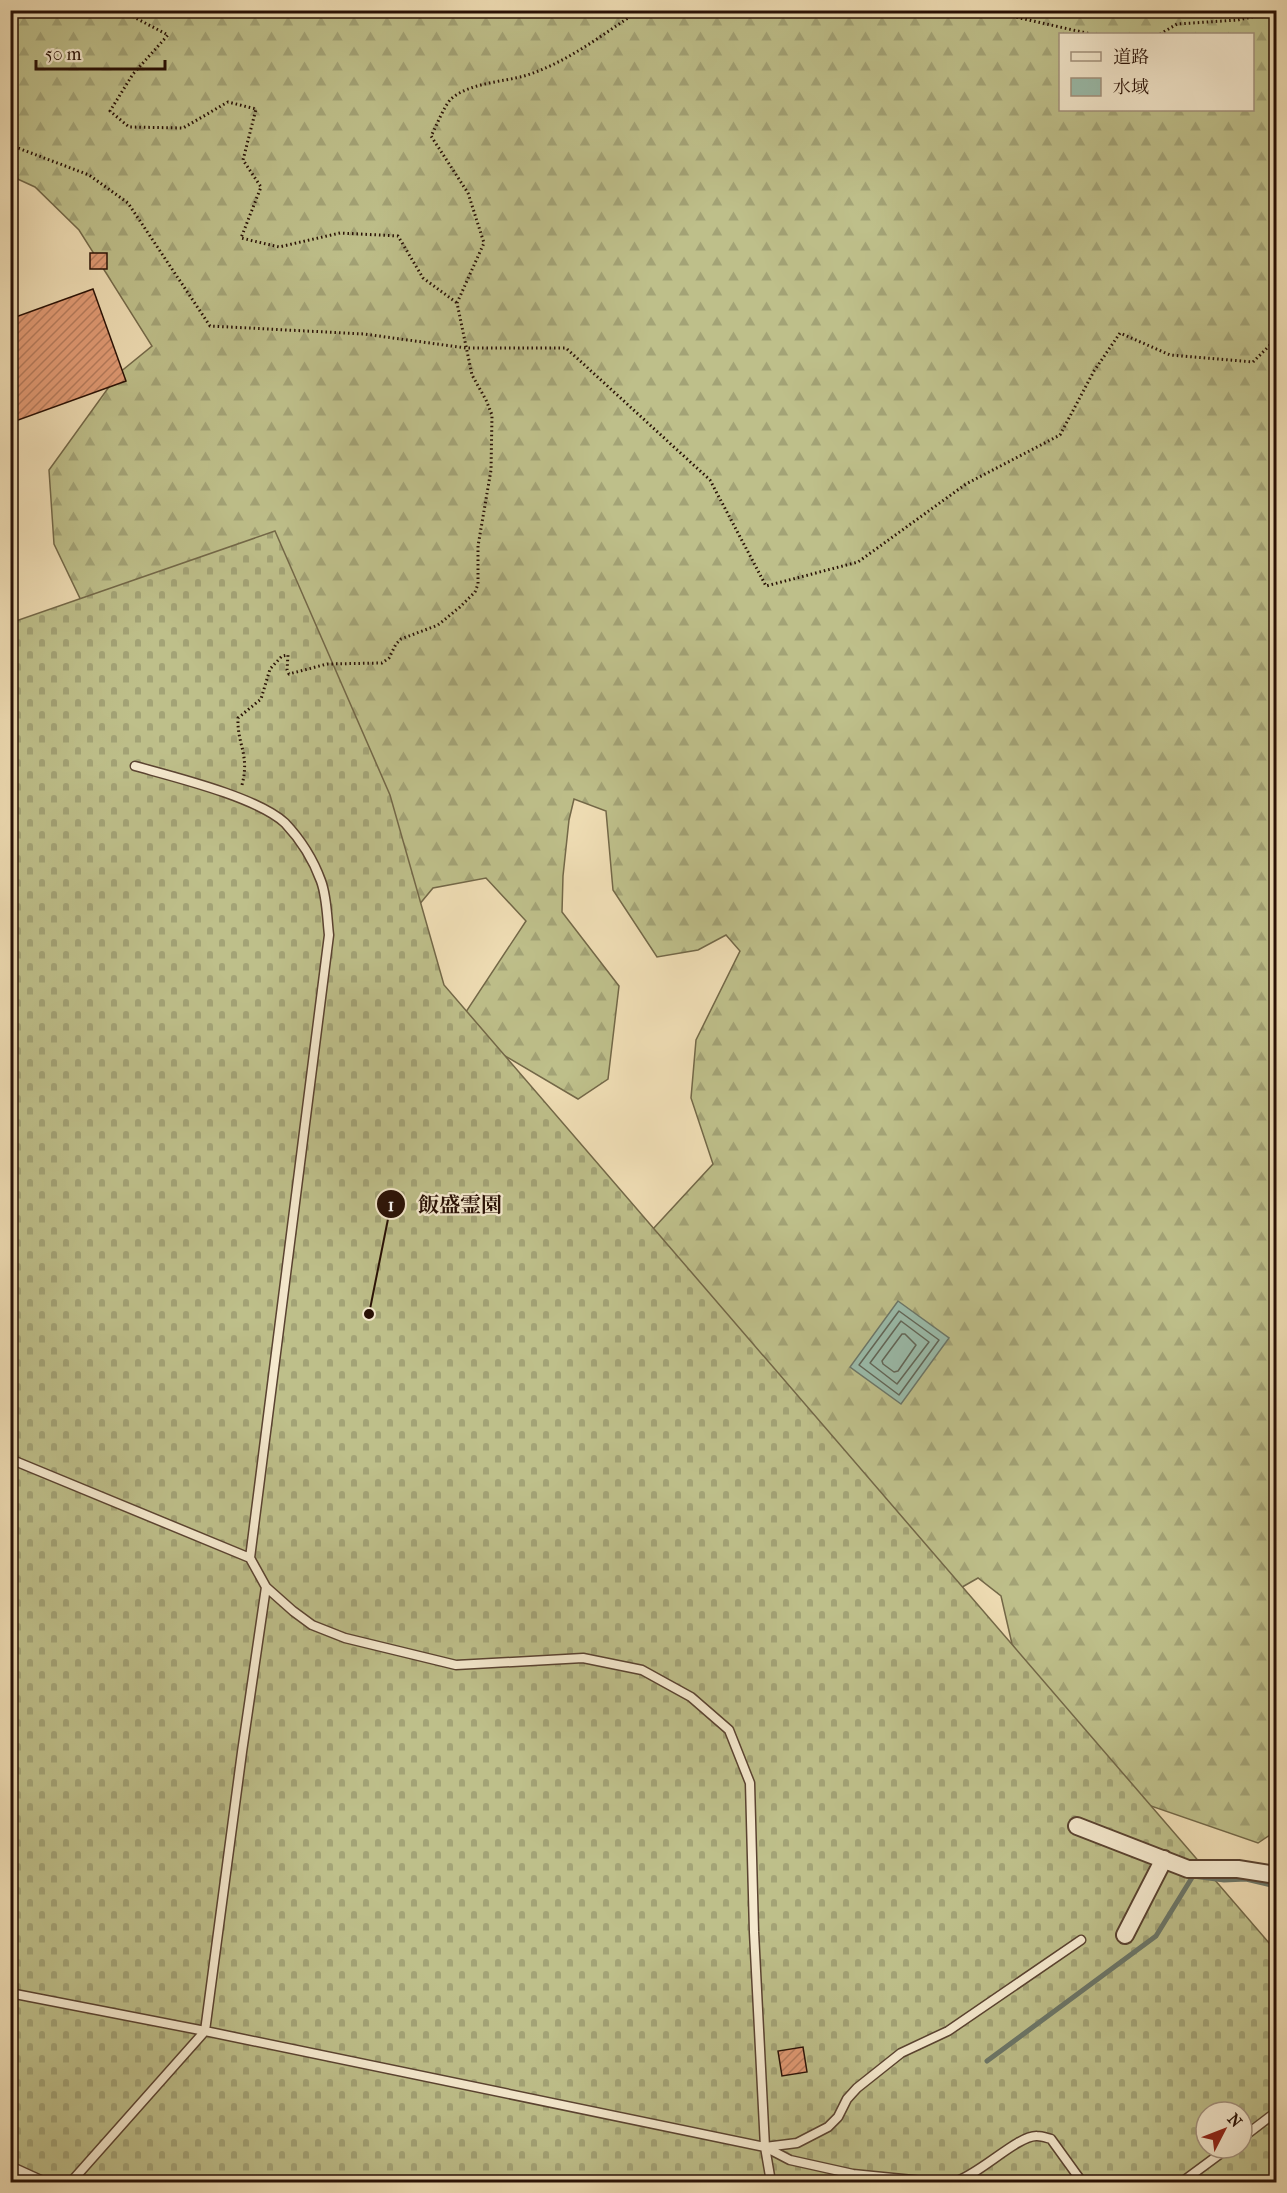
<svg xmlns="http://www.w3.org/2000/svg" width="1287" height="2193" font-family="'IM FELL French Canon','Noto Serif JP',serif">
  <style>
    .forest { fill: url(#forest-firs); stroke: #736848; stroke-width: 1.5; fill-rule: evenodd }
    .cemetery { fill: url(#cemetery-stones); stroke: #736848; stroke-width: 1.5; fill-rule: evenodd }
    .water { fill: #9abcab; stroke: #6c7769; stroke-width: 1.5 }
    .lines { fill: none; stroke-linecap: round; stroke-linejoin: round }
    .shore { stroke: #616658; stroke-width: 1.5 }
    .stream { stroke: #6c7769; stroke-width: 5 }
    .building { fill: url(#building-hatch); stroke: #281005; stroke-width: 1.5 }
    .lane-casing { stroke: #5a4331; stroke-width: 11 }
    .street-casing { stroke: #5a4331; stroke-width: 20 }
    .path { stroke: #281005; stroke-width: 3; stroke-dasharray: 1.5 3; stroke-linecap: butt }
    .lane { stroke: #f5e9ce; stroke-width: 8 }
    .street { stroke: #f5e9ce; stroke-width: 16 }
    .leader { fill: none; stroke: #281005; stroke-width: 2 }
    .callout-dot { fill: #281005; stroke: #f5e9ce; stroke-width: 2 }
    .mark-label { font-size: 18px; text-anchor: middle; font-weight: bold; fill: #fff }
    .callout-label { font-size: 21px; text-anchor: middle; font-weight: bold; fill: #281005; stroke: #f5e9ce; stroke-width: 4.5; stroke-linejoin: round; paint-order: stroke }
  </style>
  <defs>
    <pattern id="forest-firs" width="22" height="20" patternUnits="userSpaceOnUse" patternTransform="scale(1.5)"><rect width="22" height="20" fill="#bebf8a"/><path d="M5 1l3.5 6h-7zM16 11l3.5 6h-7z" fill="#a3a376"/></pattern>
    <pattern id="cemetery-stones" width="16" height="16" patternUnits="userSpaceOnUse" patternTransform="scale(1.5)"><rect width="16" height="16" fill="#bebf8a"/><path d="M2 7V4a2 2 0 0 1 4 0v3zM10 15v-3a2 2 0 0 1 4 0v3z" fill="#a3a376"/></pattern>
    <pattern id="building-hatch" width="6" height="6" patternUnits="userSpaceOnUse" patternTransform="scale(1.5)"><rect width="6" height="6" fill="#e19a74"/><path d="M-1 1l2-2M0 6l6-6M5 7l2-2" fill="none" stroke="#b67c5d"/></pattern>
  </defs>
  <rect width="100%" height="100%" fill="#efddb4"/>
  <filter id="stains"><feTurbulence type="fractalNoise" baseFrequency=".00333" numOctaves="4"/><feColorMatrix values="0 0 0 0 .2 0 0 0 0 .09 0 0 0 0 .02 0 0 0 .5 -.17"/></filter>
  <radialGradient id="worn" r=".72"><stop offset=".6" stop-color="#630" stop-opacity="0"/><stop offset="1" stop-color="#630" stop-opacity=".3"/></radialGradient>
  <path class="forest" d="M 10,11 L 1276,11 L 1276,1831 L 1258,1843 L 1093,1786 L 1012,1644 L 1001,1596 L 978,1578 L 936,1602 L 543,1348 L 713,1164 L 691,1098 L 696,1040 L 740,951 L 726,935 L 698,950 L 657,957 L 613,890 L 606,811 L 574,799 L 569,820 L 563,876 L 562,912 L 619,986 L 608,1079 L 578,1099 L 456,1027 L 526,921 L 486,878 L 433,888 L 369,965 L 111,663 L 54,544 L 49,470 L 119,373 L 152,346 L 79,230 L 35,187 L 11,176 ZM 1060,34 L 1252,34 L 1252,110 L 1060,110 Z"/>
  <path class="cemetery" d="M 275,531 L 390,795 L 444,985 L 1276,1951 L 1276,2182 L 11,2182 L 10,623 ZM 1206,2112 L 1242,2112 L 1242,2148 L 1206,2148 Z"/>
  <path class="water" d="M 898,1301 L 949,1338 L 901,1404 L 850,1367 Z"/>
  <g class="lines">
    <path class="shore" d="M 899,1311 L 939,1340 L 899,1395 L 859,1365 Z
      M 901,1321 L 929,1342 L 897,1384 L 870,1363 Z
      M 902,1334 L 905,1334 L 916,1345 L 898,1371 L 894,1372 L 883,1364 L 882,1361 Z"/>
    <path class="stream" d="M 987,2061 L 1156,1936 L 1193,1876 L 1224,1880 L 1246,1879 L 1276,1886"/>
  </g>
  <path class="building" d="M 90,253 L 107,253 L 107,269 L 90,269 Z
    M 93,289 L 126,381 L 10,423 L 10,319 Z
    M 803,2047 L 807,2072 L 782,2076 L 778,2051 Z"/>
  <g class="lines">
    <g class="lane-casing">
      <path id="lane" d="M 135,766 C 174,777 257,797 285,823 C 301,840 313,859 321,881 C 327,897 327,918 329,935 L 250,1558 L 266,1587 L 293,1611 L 312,1625 L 345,1638 L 456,1665 L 583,1658 L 642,1670 L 691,1697 L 729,1730 L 750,1783 L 754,1932 L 765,2147 L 771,2182
        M 10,1459 L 250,1558
        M 10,1993 L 205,2031 L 765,2147 L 790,2160 L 853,2174 L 933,2182
        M 1242,2138 L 1276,2112
        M 765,2147 L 797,2143 L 828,2127 L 838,2117 L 847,2099 L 857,2088 L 901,2053 L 948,2031 L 1081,1940
        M 10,2166 L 45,2182
        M 71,2182 L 205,2031 L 242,1752 L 266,1587
        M 954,2182 C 979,2175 1018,2135 1037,2136 C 1042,2136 1047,2138 1051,2139 L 1082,2182
        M 1182,2182 L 1228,2148"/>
    </g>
    <g class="street-casing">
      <path id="street" d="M 1077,1826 L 1188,1869 L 1238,1869 L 1276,1875
        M 1125,1935 L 1164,1859"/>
    </g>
    <path class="path" d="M 116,10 L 126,13 L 168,35 L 133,74 L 110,111 L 129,127 L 183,128 L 228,102 L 256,109 L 243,160 L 261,187 L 241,238 L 279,247 L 340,233 L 398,236 L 423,278 L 457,303
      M 1006,10 L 1011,16 L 1091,34
      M 1160,34 L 1177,24 L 1238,20 L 1252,17 L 1265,10
      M 10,145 L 89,175 L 128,203 L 210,326 L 364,334 L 466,348 L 566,348 L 710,480 L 766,586 L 858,562 L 966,484 L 1060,435 L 1094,371 L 1120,333 L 1170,355 L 1253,362 L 1276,339
      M 242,785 C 250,754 237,745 238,718 L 261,699 L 270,669 L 282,656 L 288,655 L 287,670 L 289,674 L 327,664 L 382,663 L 389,658 L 396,644 L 401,639 L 438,625 L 460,607 L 475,592 L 478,584 L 478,546 L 491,470 L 492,415 L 486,400 L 472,375 L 457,303 L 484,243 L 468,193 L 431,136 C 436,127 444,106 451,99 C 469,83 502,82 524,76 C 567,63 603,34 640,10"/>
    <use href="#lane" class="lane"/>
    <use href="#street" class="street"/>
  </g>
  <path class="leader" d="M369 1314L391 1204"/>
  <g class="callout-dot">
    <circle cx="369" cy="1314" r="6"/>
    <circle cx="391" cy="1204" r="15"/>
  </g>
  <g class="mark-label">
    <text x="391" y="1211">1</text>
  </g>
  <g class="callout-label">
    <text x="460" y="1212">飯盛霊園</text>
  </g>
  <rect width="1287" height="2193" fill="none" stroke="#efddb4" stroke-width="36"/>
  <rect x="12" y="12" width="1263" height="2169" fill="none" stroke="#281005" stroke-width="3"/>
  <rect x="18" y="18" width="1251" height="2157" fill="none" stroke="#281005" stroke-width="1.5"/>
  <rect x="1059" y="33" width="195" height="78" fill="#f5e9ce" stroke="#a3927e" stroke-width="1.5"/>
  <rect x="1071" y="52" width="30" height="9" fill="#f5e9ce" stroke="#a3927e" stroke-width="1.5"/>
  <text x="1113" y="63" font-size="18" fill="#281005">道路</text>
  <rect x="1071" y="78" width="30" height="18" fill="#9abcab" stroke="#a3927e" stroke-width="1.5"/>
  <text x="1113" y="93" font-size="18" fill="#281005">水域</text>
  <g transform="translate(1224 2130) rotate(48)"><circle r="28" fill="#f5e9ce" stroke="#a3927e" stroke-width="1.5"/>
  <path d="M0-4.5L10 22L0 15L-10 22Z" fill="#8f2418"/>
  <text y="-9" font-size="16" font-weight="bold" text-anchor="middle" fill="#281005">N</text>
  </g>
  <path d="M36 60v9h129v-9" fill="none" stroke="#281005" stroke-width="3"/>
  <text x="45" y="60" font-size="18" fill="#281005" stroke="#f5e9ce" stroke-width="4.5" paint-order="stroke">50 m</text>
  <rect width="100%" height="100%" filter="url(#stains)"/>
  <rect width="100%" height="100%" fill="url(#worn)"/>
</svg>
